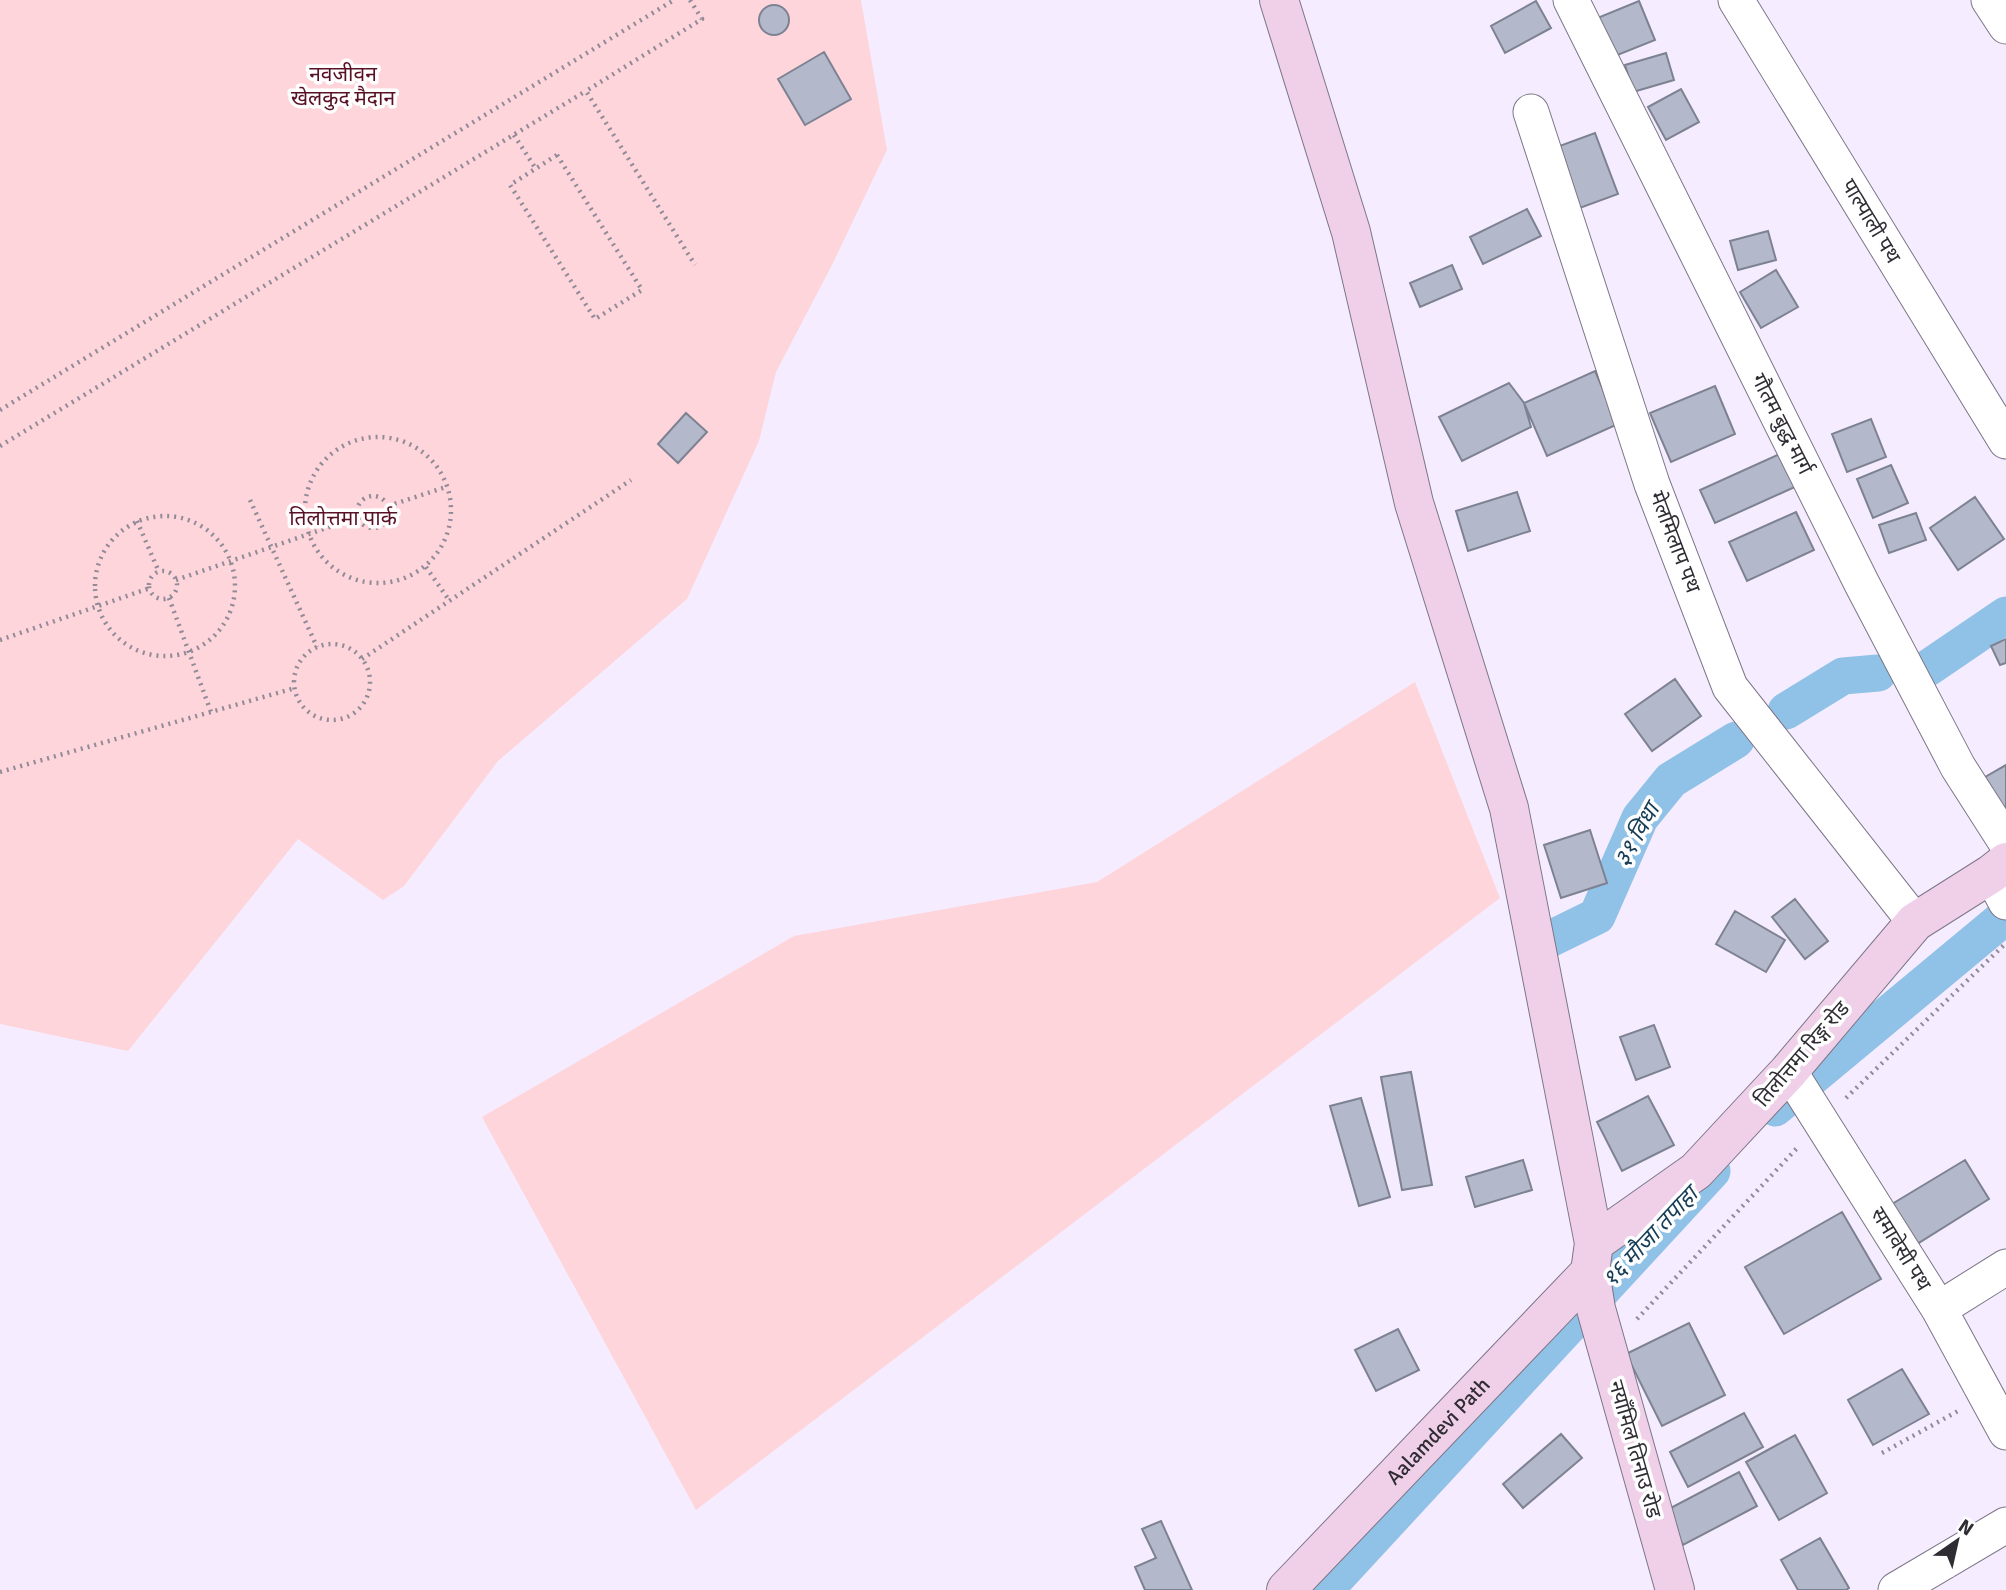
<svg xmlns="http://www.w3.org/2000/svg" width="2006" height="1590" font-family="Signika,'Noto Sans Devanagari',sans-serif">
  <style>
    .green { fill: #fed5db }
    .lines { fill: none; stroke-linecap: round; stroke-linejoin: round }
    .canal { stroke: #90c1e6; stroke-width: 37 }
    .building { fill: #b3b8ca; stroke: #7d8292; stroke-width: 2 }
    .street-casing { stroke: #7c7686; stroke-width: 37 }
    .secondary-casing { stroke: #7c7686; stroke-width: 40 }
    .path { stroke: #918b98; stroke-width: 4.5; stroke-dasharray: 2 5; stroke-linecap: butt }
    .street { stroke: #fff; stroke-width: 35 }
    .secondary { stroke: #f0d0e9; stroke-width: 38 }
    .labels { text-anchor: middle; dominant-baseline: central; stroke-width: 7; stroke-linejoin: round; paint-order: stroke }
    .park-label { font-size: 21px; fill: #581026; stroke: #fefefe }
    .street-label { font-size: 21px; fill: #2f2c33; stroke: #fefefe }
    .water-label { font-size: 23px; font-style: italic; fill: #163c56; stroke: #fefefe }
  </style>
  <rect width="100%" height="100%" fill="#f5edff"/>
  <path class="green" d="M 0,0 L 861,0 L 887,150 L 832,265 L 776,372 L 759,441 L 687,599 L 498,761 L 404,886 L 383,900 L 298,839 L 128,1051 L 0,1024 Z
    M 1415,682 L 1500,898 L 696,1510 L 482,1117 L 794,936 L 1097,882 Z"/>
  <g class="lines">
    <path class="canal" d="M 1928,668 L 2006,615
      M 1786,711 L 1843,676 L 1878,673
      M 1550,939 L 1597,916 L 1640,818 L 1671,780 L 1736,740
      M 1775,1108 L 2006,916
      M 1325,1590 L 1712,1171"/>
  </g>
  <path class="building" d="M 1536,1 L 1551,28 L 1505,53 L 1491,26 Z
    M 1639,1 L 1655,40 L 1610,58 L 1595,19 Z
    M759 20a15 15 0 1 1 30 0a15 15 0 1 1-30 0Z
    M 824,52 L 851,99 L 805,125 L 778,79 Z
    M 1666,53 L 1674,80 L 1633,92 L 1625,65 Z
    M 1681,89 L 1699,122 L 1666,140 L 1648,107 Z
    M 1595,133 L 1618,194 L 1577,209 L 1554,148 Z
    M 1527,209 L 1541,236 L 1483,264 L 1470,237 Z
    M 1768,231 L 1776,260 L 1738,270 L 1730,241 Z
    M 1452,265 L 1462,289 L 1420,307 L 1410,283 Z
    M 1776,270 L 1798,307 L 1761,328 L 1740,292 Z
    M 1595,371 L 1618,424 L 1547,456 L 1524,403 Z
    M 1509,383 L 1524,403 L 1531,427 L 1462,461 L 1439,417 Z
    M 1715,386 L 1735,434 L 1671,462 L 1650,413 Z
    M 686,413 L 707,432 L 678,463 L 658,444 Z
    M 1871,419 L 1886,457 L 1847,472 L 1832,434 Z
    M 1782,453 L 1797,486 L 1715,523 L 1700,490 Z
    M 1891,465 L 1908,503 L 1873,518 L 1857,479 Z
    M 1517,492 L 1530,531 L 1468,551 L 1456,511 Z
    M 1975,497 L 2004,539 L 1958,570 L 1930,528 Z
    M 1796,512 L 1814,550 L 1747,581 L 1729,542 Z
    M 1916,513 L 1926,540 L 1889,553 L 1879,525 Z
    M 2006,639 L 2006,663 L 2000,665 L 1991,646 Z
    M 1675,679 L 1701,716 L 1652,751 L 1625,714 Z
    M 2006,765 L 2006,814 L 1985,777 Z
    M 1590,830 L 1607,883 L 1561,898 L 1544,845 Z
    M 1795,899 L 1828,941 L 1805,959 L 1772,917 Z
    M 1735,911 L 1785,940 L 1766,972 L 1716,944 Z
    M 1654,1025 L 1670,1067 L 1636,1080 L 1620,1037 Z
    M 1411,1072 L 1432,1185 L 1402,1190 L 1381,1077 Z
    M 1648,1096 L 1674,1145 L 1622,1171 L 1597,1122 Z
    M 1361,1098 L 1390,1197 L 1359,1206 L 1330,1106 Z
    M 1523,1160 L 1532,1190 L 1475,1207 L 1466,1177 Z
    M 1965,1160 L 1989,1199 L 1917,1244 L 1892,1204 Z
    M 1842,1212 L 1881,1279 L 1784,1334 L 1745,1267 Z
    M 1689,1323 L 1725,1395 L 1662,1426 L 1626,1354 Z
    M 1398,1329 L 1419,1370 L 1376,1391 L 1355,1350 Z
    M 1902,1369 L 1929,1414 L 1873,1445 L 1848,1400 Z
    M 1744,1413 L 1763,1447 L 1688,1487 L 1670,1452 Z
    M 1561,1434 L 1582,1458 L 1523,1508 L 1503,1484 Z
    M 1795,1435 L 1827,1493 L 1779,1520 L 1746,1462 Z
    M 1739,1472 L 1757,1506 L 1683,1545 L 1665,1511 Z
    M 1161,1521 L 1192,1590 L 1145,1590 L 1135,1567 L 1156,1558 L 1142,1529 Z
    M 1820,1538 L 1849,1588 L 1846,1590 L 1798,1590 L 1781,1560 Z"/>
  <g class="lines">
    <g class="street-casing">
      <path id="street" d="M 1571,0 L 1862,584 L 1958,767 L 2006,842
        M 1736,0 L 2006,441
        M 1989,0 L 2006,26
        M 1531,112 L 1652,484 L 1730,687 L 1915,922
        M 1991,874 L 2006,902
        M 1789,1071 L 1939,1309 L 2006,1432
        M 1939,1309 L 2006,1267
        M 1896,1590 L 2006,1525"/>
    </g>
    <g class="secondary-casing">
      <g id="secondary">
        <path d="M 1279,0 L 1351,232 L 1414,503 L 1509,808 L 1594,1243 L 1590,1272 L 1596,1309 L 1675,1590"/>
        <path d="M 1594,1243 L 1696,1171 L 1789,1071 L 1915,922 L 1991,874 L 2006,862"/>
        <path id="s1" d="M 1286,1590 L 1590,1272"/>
      </g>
    </g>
    <path class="path" d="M 690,0 L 702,19 L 586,91 L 695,265
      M 514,135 L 536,169
      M 557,155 L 642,290 L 595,319 L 510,185 Z
      M 0,410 L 674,0
      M305 510a73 73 0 1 1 146 0a73 73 0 1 1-146 0Z
      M 0,446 L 586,91
      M357 512a16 16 0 1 1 32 0a16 16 0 1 1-32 0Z
      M 250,500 L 317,647
      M 388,506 L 446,487
      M95 586a70 70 0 1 1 140 0a70 70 0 1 1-140 0Z
      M 137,521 L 159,572
      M 426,567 L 449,600
      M149 585a14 14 0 1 1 28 0a14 14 0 1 1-28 0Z
      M 176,580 L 358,517
      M 169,598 L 211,712
      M 0,640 L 150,588
      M294 682a38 38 0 1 1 76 0a38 38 0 1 1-76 0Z
      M 362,659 L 631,480
      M 0,772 L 295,688
      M 1846,1098 L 2006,943
      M 1637,1319 L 1798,1147
      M 1882,1453 L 1958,1411"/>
    <use href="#street" class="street"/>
    <use href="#secondary" class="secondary"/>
  </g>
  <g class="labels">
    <g class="park-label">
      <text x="343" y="74">नवजीवन<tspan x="343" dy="24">खेलकुद मैदान</tspan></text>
      <text x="343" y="518">तिलोत्तमा पार्क</text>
    </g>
    <g class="street-label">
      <text transform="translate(1871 221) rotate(59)">पाल्पाली पथ</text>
      <text transform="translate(1782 424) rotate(63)">गौतम बुद्ध मार्ग</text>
      <text transform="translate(1675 542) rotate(69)">मेलमिलाप पथ</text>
      <text transform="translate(1802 1054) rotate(-49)">तिलोत्तमा रिङ्ग रोड</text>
      <text transform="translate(1901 1249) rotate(58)">समावेसी पथ</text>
      <text stroke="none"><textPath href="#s1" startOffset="220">Aalamdevi Path</textPath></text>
      <text transform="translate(1635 1449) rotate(74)">नयाँमिल तिनाउ रोड</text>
    </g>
    <g class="water-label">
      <text transform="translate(1637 835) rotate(-61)">३१ विधा</text>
      <text transform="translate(1650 1237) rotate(-47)">१६ मौजा तपाहा</text>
    </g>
  </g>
  <g transform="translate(1957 1541) rotate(34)" stroke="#fefefe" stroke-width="5" paint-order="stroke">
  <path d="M0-5L12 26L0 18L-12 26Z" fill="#2f2c33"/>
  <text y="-10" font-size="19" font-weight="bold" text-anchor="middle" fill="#2f2c33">N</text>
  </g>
</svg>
